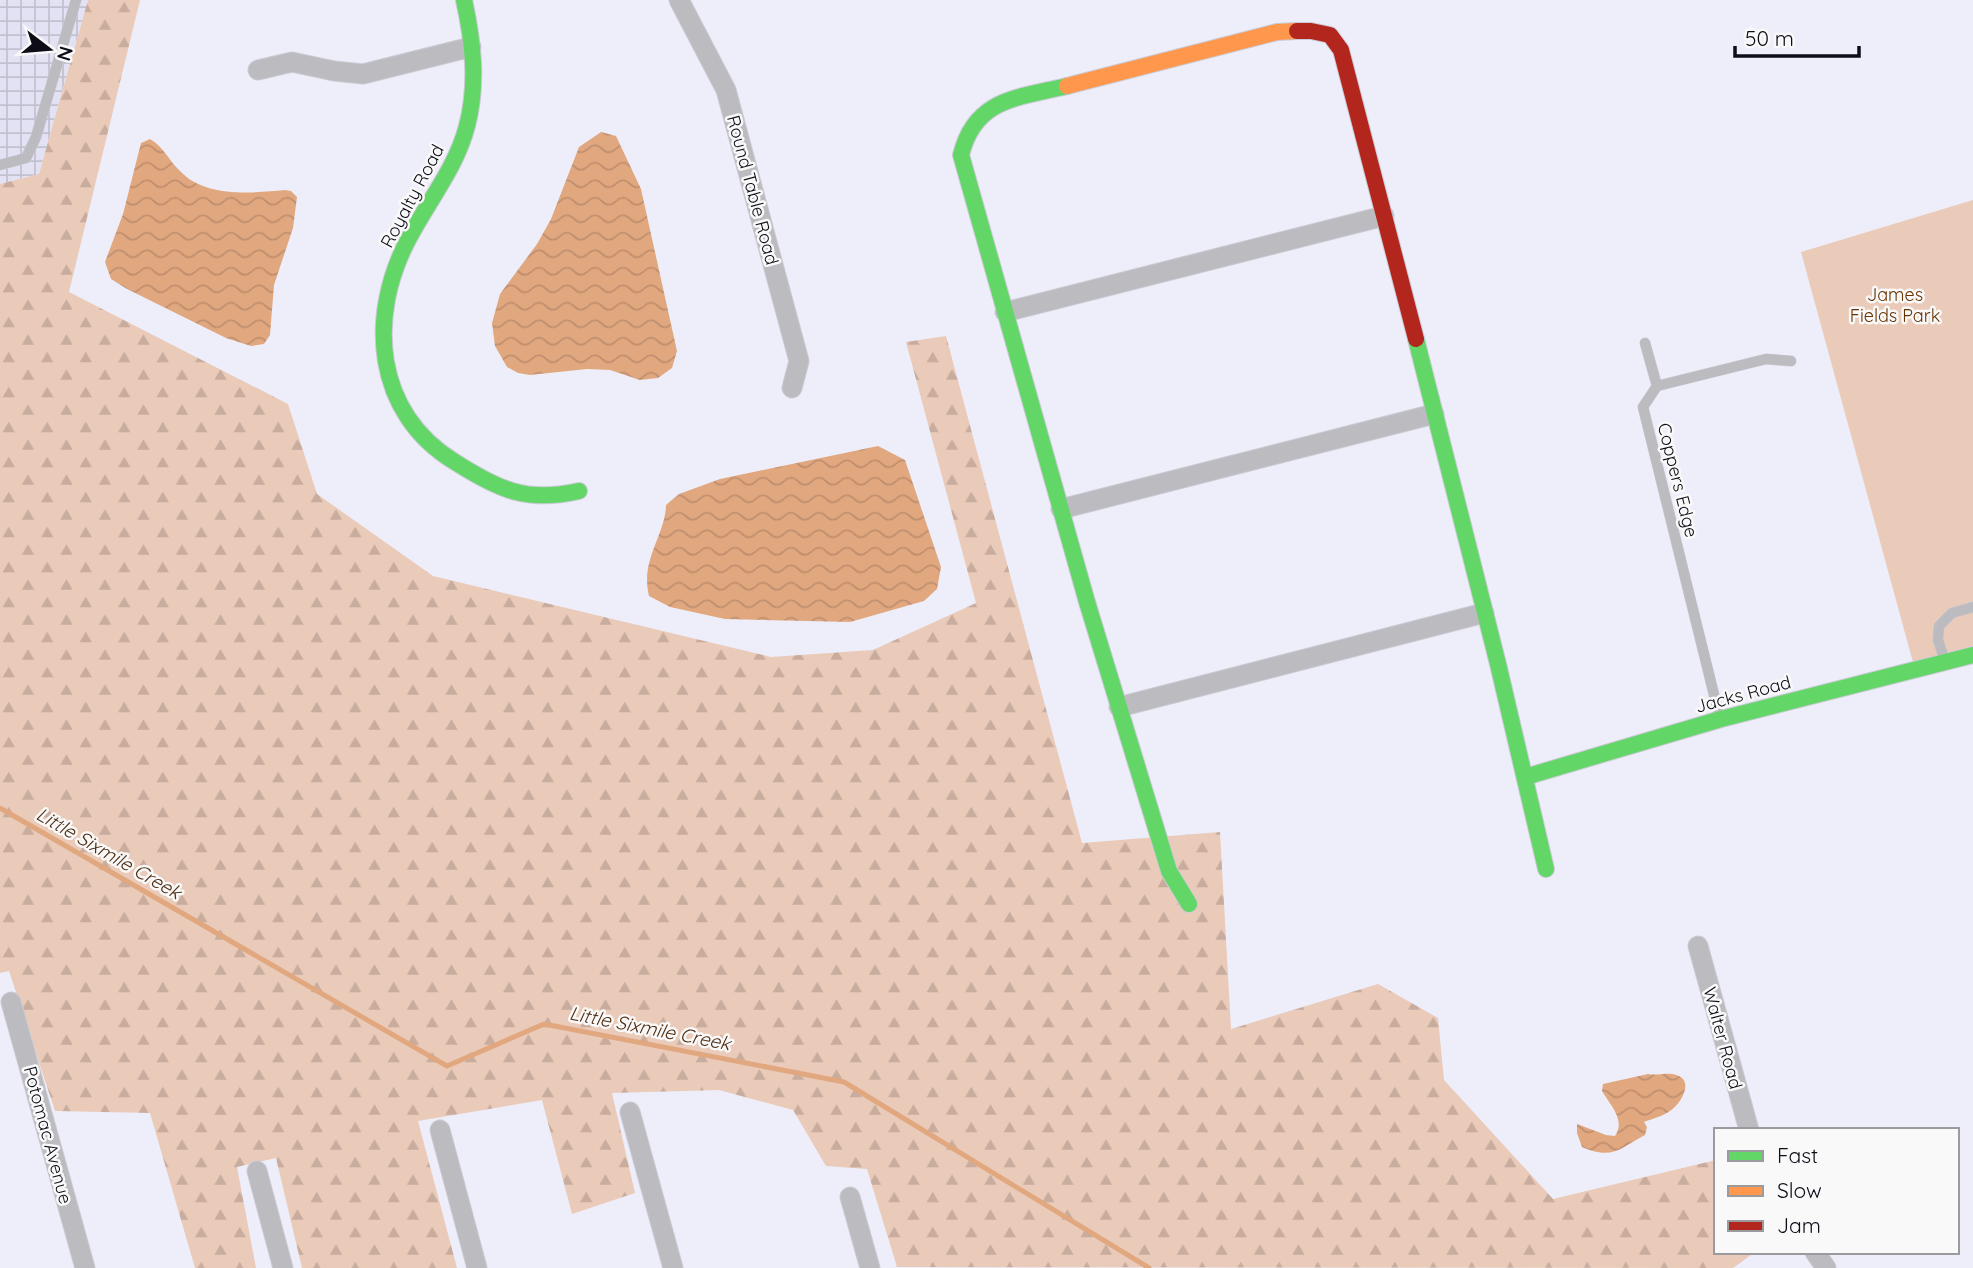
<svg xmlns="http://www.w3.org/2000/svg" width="1973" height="1268" font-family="Quicksand,sans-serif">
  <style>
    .industrial { fill: url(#industrial-grid) }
    .forest { fill: url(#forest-firs) }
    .green { fill: #eacab8 }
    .water { fill: url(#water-waves) }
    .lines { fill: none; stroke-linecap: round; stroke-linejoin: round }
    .stream { stroke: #e1a880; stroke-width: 5 }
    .lane-casing { stroke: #cbcbd5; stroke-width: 11 }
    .street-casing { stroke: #cbcbd5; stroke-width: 21 }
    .fast-casing { stroke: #cbcbd5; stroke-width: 18 }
    .slow-casing { stroke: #cbcbd5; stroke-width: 18 }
    .jam-casing { stroke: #cbcbd5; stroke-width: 18 }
    .lane { stroke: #bbbbc0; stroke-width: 10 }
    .street { stroke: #bbbbc0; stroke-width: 19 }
    .fast { stroke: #63d668; stroke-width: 16 }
    .slow { stroke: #ff974d; stroke-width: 16 }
    .jam { stroke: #b3261e; stroke-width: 16 }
    .labels { text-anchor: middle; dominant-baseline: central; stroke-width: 5; stroke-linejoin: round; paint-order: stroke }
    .street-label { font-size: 18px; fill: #0d0c17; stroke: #f9f9f9 }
    .park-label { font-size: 18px; fill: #663200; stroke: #f9f9f9 }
    .water-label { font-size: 19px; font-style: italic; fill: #502e14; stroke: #f9f9f9 }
  </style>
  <defs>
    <pattern id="industrial-grid" width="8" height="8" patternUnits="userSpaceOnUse" patternTransform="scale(1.75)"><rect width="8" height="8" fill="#e3e2f4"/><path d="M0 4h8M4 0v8" fill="none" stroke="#c2c1d0"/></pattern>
    <pattern id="forest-firs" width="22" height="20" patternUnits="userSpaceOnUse" patternTransform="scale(1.75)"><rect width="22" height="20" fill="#eacab8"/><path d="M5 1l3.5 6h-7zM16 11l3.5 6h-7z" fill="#c8ac9d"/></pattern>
    <pattern id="water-waves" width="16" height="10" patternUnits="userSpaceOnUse" patternTransform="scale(1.75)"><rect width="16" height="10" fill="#e1a880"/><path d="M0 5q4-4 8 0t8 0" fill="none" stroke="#c08f6e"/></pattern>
  </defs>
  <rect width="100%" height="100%" fill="#eeeefa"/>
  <path class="industrial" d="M 0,0 L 88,0 L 39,174 L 0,184 Z"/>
  <path class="forest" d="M 88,0 L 140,0 L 69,292 L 288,404 L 317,494 L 433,576 L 771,657 L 873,650 L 976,603 L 906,342 L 946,336 L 1082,843 L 1220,832 L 1231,1029 L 1378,984 L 1438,1018 L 1444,1080 L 1553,1199 L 1716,1160 L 1716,1252 L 1755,1252 L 1733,1268 L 897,1267 L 867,1169 L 826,1166 L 793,1110 L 719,1090 L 612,1093 L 635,1193 L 572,1214 L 542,1100 L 418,1121 L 457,1268 L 302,1268 L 276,1158 L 237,1167 L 256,1268 L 195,1268 L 150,1113 L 55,1111 L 9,971 L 0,973 L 0,184 L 39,174 Z"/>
  <path class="green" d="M 1973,200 L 1973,650 L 1914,666 L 1801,252 Z"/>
  <path class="water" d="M 601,132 L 616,136 L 641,189 L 677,351 L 672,368 L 658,378 L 640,380 L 610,370 L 587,369 L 530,375 L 518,373 L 507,367 L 495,346 L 492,323 L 500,294 L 537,244 L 551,219 L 579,147 Z
    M 150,139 C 164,147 169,161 180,171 C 205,198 252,193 285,190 L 291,191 L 297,197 L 293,228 L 274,285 L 270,335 L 264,344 L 251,346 L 226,338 L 127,289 L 111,279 L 105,262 L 123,214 L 141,143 Z
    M 878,446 L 905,460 L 941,567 L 937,589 L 924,601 L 850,622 L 725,619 L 670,607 L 649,596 C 640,560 665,536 666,505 L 679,494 L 720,479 Z
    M 1648,1074 C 1657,1076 1668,1072 1676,1075 C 1695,1080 1681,1104 1670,1111 C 1663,1116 1652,1119 1644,1122 L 1647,1127 L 1645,1135 C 1619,1149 1613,1160 1582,1147 L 1577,1133 L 1577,1124 L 1606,1135 L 1615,1136 C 1626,1120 1610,1105 1602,1091 L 1603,1084 Z"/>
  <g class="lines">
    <path class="stream" d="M 0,808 L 447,1066 L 544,1024 L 844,1082 L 1149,1268"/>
    <g class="lane-casing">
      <path id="lane" d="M 0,165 L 26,158 L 36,137 L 76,0
        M 1645,343 L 1657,386
        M 1945,661 L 1938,640 L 1939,626 L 1952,613 L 1973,607
        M 1720,719 L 1643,407 L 1657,386 L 1766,359 L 1791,361"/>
    </g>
    <g class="street-casing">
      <path id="street" d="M 679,0 L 726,90 L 799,361 L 792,388
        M 258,70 L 292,62 L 334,71 L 363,74 L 471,47
        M 1005,312 L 1384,216
        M 1061,509 L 1434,414
        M 1119,707 L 1484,613
        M 1698,946 L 1749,1130
        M 11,1002 L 85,1268
        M 630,1112 L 673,1268
        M 440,1130 L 477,1268
        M 257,1171 L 283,1268
        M 850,1197 L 870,1268
        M 1815,1252 L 1826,1268"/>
    </g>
    <g class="fast-casing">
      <path id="fast" d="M 464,0 C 473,41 478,84 467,126 C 456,168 429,200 409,238 C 367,316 374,413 455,462 C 499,490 527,503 579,491
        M 1067,86 C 1018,98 975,98 961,155 L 1087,602 L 1169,871 L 1189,904
        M 1416,339 L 1498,664 L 1546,869
        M 1525,777 L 1721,719 L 1973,655"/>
    </g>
    <g class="slow-casing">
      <path id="slow" d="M 1067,86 L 1277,32 L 1297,31"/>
    </g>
    <g class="jam-casing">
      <path id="jam" d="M 1297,31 L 1311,31 L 1330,35 L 1341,50 L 1416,339"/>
    </g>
    <use href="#lane" class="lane"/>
    <use href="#street" class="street"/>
    <use href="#fast" class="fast"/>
    <use href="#slow" class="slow"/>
    <use href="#jam" class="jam"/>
  </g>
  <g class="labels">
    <g class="street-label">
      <text transform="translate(753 190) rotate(75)">Round Table Road</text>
      <text transform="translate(412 196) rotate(-62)">Royalty Road</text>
      <text transform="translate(1678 480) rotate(76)">Coppers Edge</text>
      <text transform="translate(1743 694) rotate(-15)">Jacks Road</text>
      <text transform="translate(1723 1038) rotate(75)">Walter Road</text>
      <text transform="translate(48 1135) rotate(75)">Potomac Avenue</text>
    </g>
    <g class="park-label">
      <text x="1895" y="294">James<tspan x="1895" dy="21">Fields Park</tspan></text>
    </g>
    <g class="water-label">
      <text transform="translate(109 853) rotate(30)">Little Sixmile Creek</text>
      <text transform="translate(650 1028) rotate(11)">Little Sixmile Creek</text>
    </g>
  </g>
  <rect x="1714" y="1128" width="245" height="126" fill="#f9f9f9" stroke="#9b9a9f" stroke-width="2"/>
  <rect x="1728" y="1151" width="35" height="10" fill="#63d668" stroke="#9b9a9f" stroke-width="2"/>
  <text x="1777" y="1163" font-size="21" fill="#0d0c17">Fast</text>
  <rect x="1728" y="1186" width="35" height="10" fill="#ff974d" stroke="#9b9a9f" stroke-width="2"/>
  <text x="1777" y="1198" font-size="21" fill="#0d0c17">Slow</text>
  <rect x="1728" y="1221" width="35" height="10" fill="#b3261e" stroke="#9b9a9f" stroke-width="2"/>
  <text x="1777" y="1233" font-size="21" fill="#0d0c17">Jam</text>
  <g transform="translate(49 49) rotate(106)" stroke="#f9f9f9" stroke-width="5" paint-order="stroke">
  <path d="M0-5L12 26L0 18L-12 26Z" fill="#0d0c17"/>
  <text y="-10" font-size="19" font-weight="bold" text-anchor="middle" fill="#0d0c17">N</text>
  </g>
  <path d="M1735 46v10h124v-10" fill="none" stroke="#0d0c17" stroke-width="3.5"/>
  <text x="1745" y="46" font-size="21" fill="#0d0c17" stroke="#f9f9f9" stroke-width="5" paint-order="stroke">50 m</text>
</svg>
